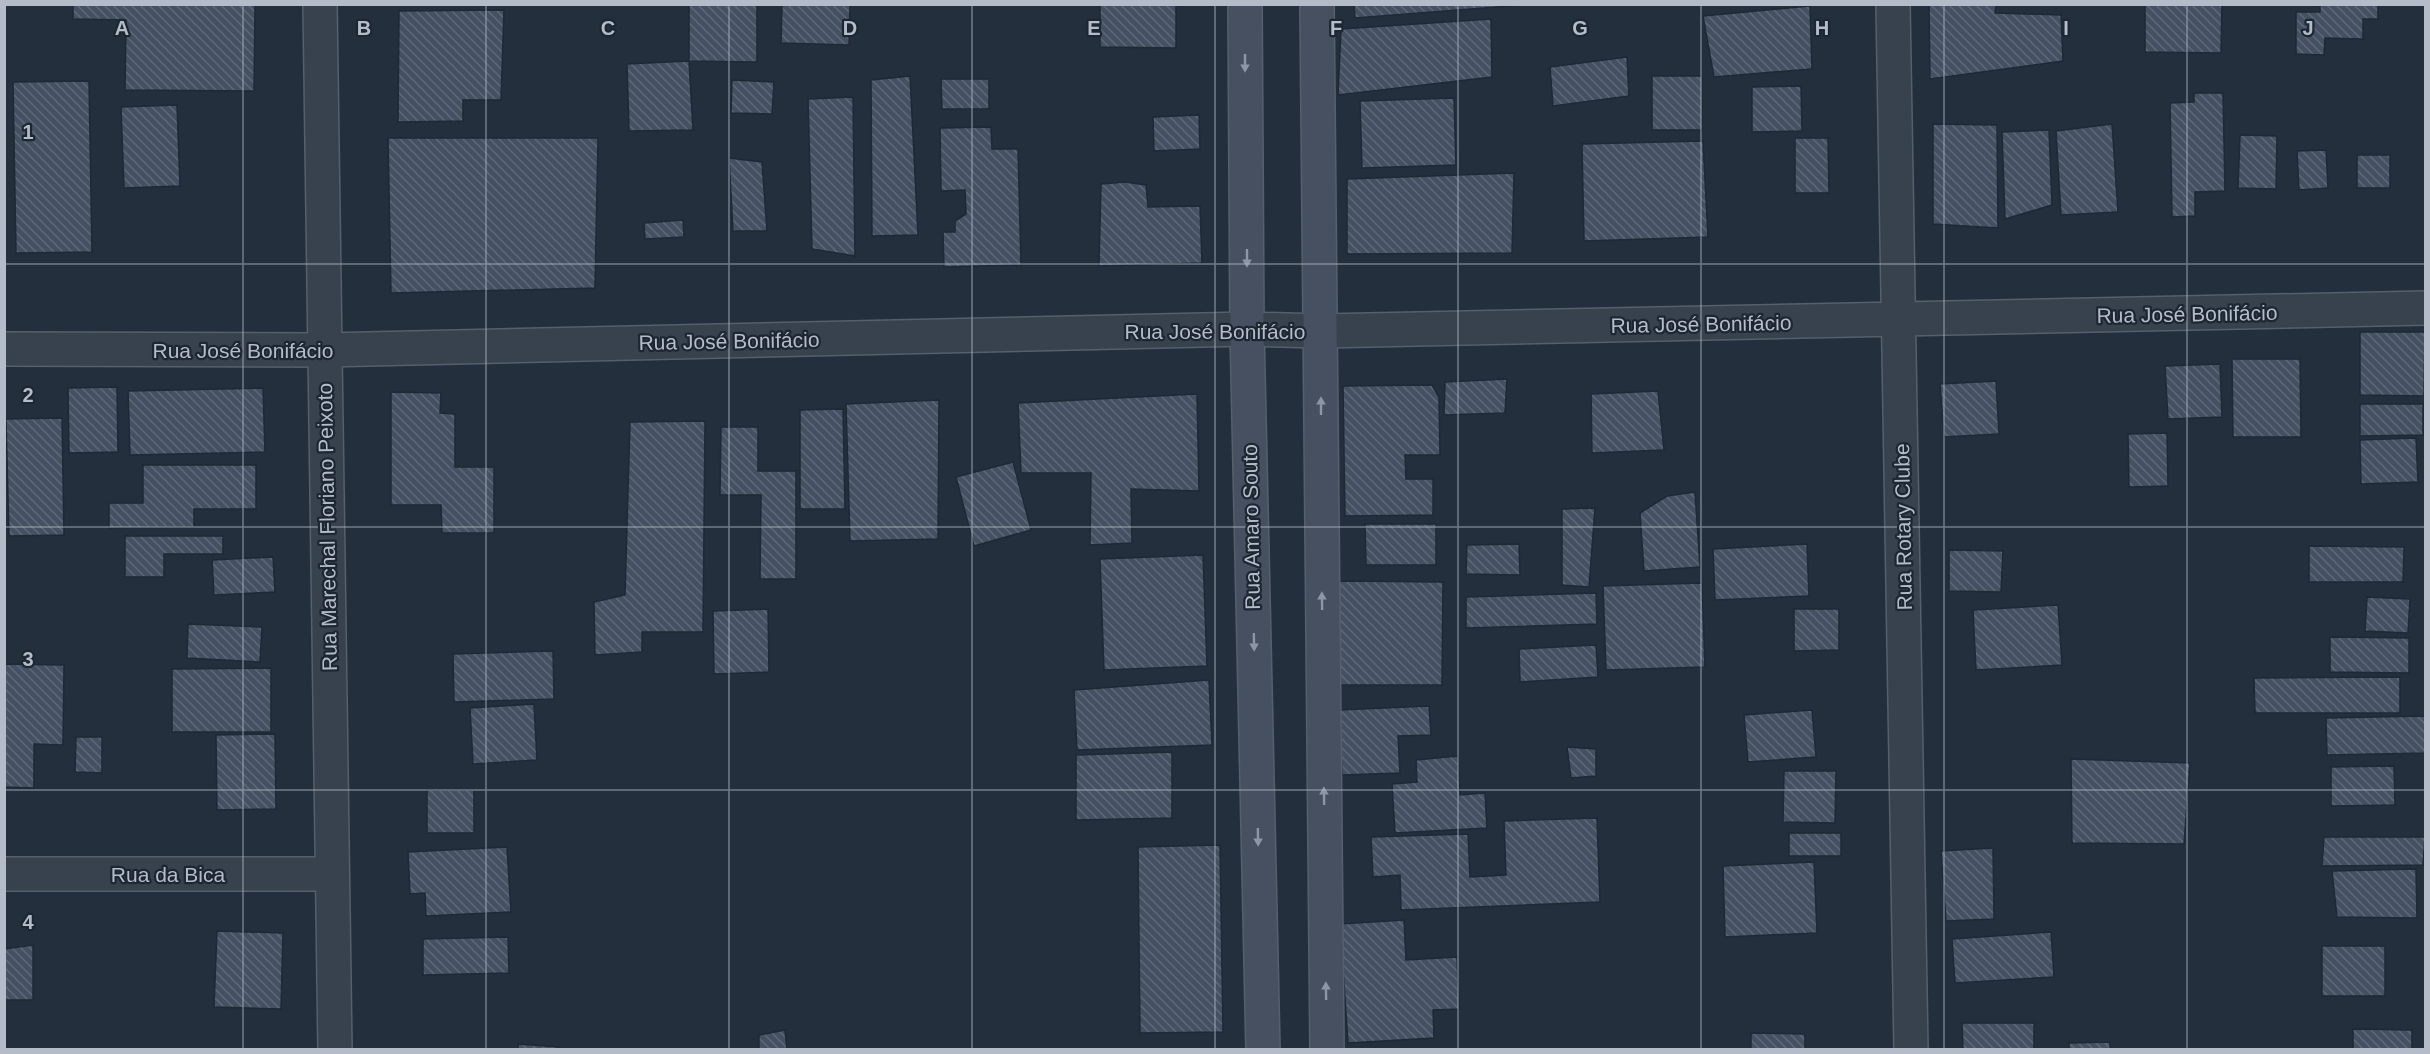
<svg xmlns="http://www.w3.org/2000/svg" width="2430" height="1054" font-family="Helvetica,sans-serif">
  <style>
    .building { fill: url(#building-back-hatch); stroke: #1f2835; stroke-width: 1.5 }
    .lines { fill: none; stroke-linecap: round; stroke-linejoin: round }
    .street-casing { stroke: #565f6c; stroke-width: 36 }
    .secondary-casing { stroke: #565f6c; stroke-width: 36 }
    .street { stroke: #38414e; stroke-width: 33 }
    .secondary { stroke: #465061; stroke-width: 33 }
    .oneway { fill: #8e96a5 }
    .grid { fill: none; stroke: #b4bcc9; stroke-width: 1.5; stroke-opacity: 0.55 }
    .labels { text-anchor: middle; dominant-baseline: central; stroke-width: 4.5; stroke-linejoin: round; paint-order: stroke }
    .street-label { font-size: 21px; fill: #b4bcc9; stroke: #1d2633 }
    .grid-label { font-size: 20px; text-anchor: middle; font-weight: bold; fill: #b4bcc9; stroke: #1d2633; stroke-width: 4.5; stroke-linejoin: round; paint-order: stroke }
  </style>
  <defs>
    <pattern id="building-back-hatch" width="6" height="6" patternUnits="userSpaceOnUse" patternTransform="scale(1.5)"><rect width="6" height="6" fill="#455162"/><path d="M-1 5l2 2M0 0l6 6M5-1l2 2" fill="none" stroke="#5d6877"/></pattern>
  </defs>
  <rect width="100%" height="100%" fill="#242f3e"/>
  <path class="building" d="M 73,4 L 255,4 L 254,91 L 125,90 L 126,20 L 73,19 Z
    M 689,4 L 757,4 L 757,62 L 689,61 Z
    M 782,4 L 850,4 L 849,45 L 781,43 Z
    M 1100,4 L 1176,4 L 1176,48 L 1100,47 Z
    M 1354,4 L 1535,4 L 1355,18 Z
    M 1929,4 L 1996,4 L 1995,13 L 2061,15 L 2063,61 L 1930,79 Z
    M 2145,4 L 2222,4 L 2221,53 L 2145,52 Z
    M 2320,4 L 2378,4 L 2378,19 L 2363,19 L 2363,39 L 2325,38 L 2324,55 L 2296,54 L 2296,12 L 2320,12 Z
    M 1810,6 L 1812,69 L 1714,77 L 1703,16 Z
    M 504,10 L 501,100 L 463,100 L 463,121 L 398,122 L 399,11 Z
    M 1491,19 L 1492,77 L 1338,95 L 1341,29 Z
    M 1627,57 L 1629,96 L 1553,106 L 1550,67 Z
    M 689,61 L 693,130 L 629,131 L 627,64 Z
    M 910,76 L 918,235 L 872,236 L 871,80 Z
    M 1652,76 L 1702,76 L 1702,130 L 1652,130 Z
    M 941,79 L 989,79 L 989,109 L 942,109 Z
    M 732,80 L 774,82 L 772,114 L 731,113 Z
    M 89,81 L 92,252 L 16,253 L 13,82 Z
    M 1801,86 L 1802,131 L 1752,132 L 1752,87 Z
    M 2194,93 L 2223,93 L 2225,191 L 2195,192 L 2195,216 L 2172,217 L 2170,103 L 2194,102 Z
    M 853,97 L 855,256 L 812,249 L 808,99 Z
    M 1454,98 L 1456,165 L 1362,168 L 1360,101 Z
    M 177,105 L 180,186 L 124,188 L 121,107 Z
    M 1199,115 L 1200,149 L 1154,151 L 1153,117 Z
    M 1933,124 L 1997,125 L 1998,228 L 1933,224 Z
    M 2112,124 L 2118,212 L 2061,215 L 2056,131 Z
    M 991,127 L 992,149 L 1018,149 L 1021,265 L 944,267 L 943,232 L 955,232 L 955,221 L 966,214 L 965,190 L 941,191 L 940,128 Z
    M 2049,130 L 2052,205 L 2005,219 L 2002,132 Z
    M 2240,135 L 2277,136 L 2276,189 L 2238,188 Z
    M 388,138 L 598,138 L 595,288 L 391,293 Z
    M 1795,138 L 1828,138 L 1829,193 L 1795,193 Z
    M 1703,141 L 1708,237 L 1584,241 L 1582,144 Z
    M 2326,150 L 2328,188 L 2299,190 L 2297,151 Z
    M 2357,155 L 2390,155 L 2390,188 L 2357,188 Z
    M 729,158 L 762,162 L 767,231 L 733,231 Z
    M 1514,173 L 1512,253 L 1347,254 L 1347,179 Z
    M 1125,182 L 1146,185 L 1148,207 L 1200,206 L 1202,263 L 1099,266 L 1101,184 Z
    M 683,220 L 684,237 L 645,239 L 644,223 Z
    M 2360,332 L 2425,332 L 2424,396 L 2360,395 Z
    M 2232,359 L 2300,359 L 2301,437 L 2233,437 Z
    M 2220,364 L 2222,417 L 2168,419 L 2165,366 Z
    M 1507,379 L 1505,413 L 1444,415 L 1445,382 Z
    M 1996,381 L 1999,434 L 1944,437 L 1940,384 Z
    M 1432,385 L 1439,397 L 1440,455 L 1405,455 L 1406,479 L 1433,479 L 1433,515 L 1345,516 L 1343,386 Z
    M 117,387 L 118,452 L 69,453 L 68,388 Z
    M 263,388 L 265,452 L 130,455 L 128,391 Z
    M 1658,391 L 1664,450 L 1592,453 L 1591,394 Z
    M 391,392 L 441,393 L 440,413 L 455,414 L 455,467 L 494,467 L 494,533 L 442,533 L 441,505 L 391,505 Z
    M 1197,394 L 1199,491 L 1131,489 L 1132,543 L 1090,545 L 1091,473 L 1021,473 L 1018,403 Z
    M 939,400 L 938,539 L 850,541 L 846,404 Z
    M 2360,404 L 2423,404 L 2423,435 L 2360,436 Z
    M 843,409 L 845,509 L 800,509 L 800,410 Z
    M 62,418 L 64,535 L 9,536 L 6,419 Z
    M 705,421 L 703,632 L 642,632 L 642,652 L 595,655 L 594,602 L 625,595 L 630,422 Z
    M 721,427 L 758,427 L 758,471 L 796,471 L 796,579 L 760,579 L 761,495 L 720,495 Z
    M 2167,433 L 2168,486 L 2129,487 L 2128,434 Z
    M 2416,438 L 2418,482 L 2361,484 L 2360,440 Z
    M 1013,462 L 1031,530 L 974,546 L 956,477 Z
    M 143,465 L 256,465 L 256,509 L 194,509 L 194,527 L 109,528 L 109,503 L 143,503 Z
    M 1695,492 L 1700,567 L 1644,571 L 1640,513 L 1667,496 Z
    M 1595,508 L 1589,587 L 1562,585 L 1562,509 Z
    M 1365,524 L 1436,524 L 1436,565 L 1366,565 Z
    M 125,536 L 223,536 L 223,554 L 164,554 L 164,577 L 125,577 Z
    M 1519,544 L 1520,575 L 1466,574 L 1467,545 Z
    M 1807,544 L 1809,596 L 1715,600 L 1713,549 Z
    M 2309,546 L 2404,547 L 2403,582 L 2309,582 Z
    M 1949,550 L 2003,551 L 2001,592 L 1949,591 Z
    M 1203,555 L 1207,666 L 1104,670 L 1100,559 Z
    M 273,557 L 275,592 L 214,595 L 212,560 Z
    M 1336,581 L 1443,582 L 1442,685 L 1335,685 Z
    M 1702,583 L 1705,667 L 1606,670 L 1603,586 Z
    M 1596,593 L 1597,624 L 1466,628 L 1466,597 Z
    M 2367,597 L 2410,599 L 2408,633 L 2365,631 Z
    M 2058,605 L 2062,665 L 1976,670 L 1973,610 Z
    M 768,609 L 769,672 L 714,674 L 713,611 Z
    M 1794,609 L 1839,609 L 1839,650 L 1794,651 Z
    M 188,624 L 262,627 L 260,662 L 187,658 Z
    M 2330,637 L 2409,638 L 2409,673 L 2330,672 Z
    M 1596,645 L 1598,677 L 1520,682 L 1519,649 Z
    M 553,651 L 554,699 L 454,702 L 453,654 Z
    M 4,664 L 64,665 L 63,745 L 34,744 L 34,788 L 4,787 Z
    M 271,668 L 271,732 L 172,732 L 172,669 Z
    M 2400,677 L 2400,713 L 2255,713 L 2254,678 Z
    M 1209,680 L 1212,745 L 1077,750 L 1074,690 Z
    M 534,704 L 537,760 L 473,764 L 470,708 Z
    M 1429,706 L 1431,735 L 1398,736 L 1400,773 L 1342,775 L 1339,710 Z
    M 1812,710 L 1816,757 L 1748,762 L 1744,715 Z
    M 2426,716 L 2426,753 L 2327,755 L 2326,718 Z
    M 275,734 L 276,809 L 217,810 L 216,735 Z
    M 76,737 L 102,737 L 102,773 L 75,772 Z
    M 1567,747 L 1596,749 L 1596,776 L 1571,778 Z
    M 1172,752 L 1172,818 L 1076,820 L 1076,755 Z
    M 1458,756 L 1460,795 L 1485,793 L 1487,828 L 1395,833 L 1392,784 L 1417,782 L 1416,760 Z
    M 2071,759 L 2190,763 L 2184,844 L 2072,843 Z
    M 2394,766 L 2395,805 L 2331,806 L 2331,767 Z
    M 1784,771 L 1836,771 L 1835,823 L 1783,822 Z
    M 427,790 L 474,790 L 474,833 L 427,833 Z
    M 1597,818 L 1600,902 L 1401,910 L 1400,875 L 1373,877 L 1371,837 L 1468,834 L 1470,877 L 1506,875 L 1504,821 Z
    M 1789,833 L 1841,833 L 1841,856 L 1789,856 Z
    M 2324,837 L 2425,837 L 2423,865 L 2322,866 Z
    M 1220,845 L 1223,1032 L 1140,1033 L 1138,847 Z
    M 507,847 L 511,912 L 426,916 L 425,893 L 410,894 L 408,852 Z
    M 1993,848 L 1994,919 L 1946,921 L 1941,851 Z
    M 1814,862 L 1817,933 L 1725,937 L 1723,866 Z
    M 2416,869 L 2417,918 L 2337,917 L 2332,871 Z
    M 1404,920 L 1406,960 L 1457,957 L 1459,1009 L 1433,1010 L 1434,1038 L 1348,1043 L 1340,924 Z
    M 217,931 L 283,933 L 281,1009 L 214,1007 Z
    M 2051,932 L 2054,977 L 1955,983 L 1952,939 Z
    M 508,937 L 509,973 L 423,975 L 423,939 Z
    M 33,945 L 33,1000 L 4,1000 L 4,949 Z
    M 2322,946 L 2385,946 L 2385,996 L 2322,996 Z
    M 1962,1023 L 2034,1023 L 2034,1050 L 1963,1050 Z
    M 2353,1029 L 2412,1030 L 2412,1050 L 2353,1050 Z
    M 785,1030 L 787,1050 L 759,1050 L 759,1035 Z
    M 1751,1033 L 1805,1034 L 1805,1050 L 1751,1050 Z
    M 2110,1042 L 2110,1050 L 2069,1050 L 2069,1043 Z
    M 518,1044 L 558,1047 L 558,1050 L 518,1050 Z"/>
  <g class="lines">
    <g class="street-casing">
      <path id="street" d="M 320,4 L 335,1050
        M 1893,4 L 1911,1050
        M 4,349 L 325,350 L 1247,329 L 1321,331 L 2426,308
        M 4,874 L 332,874"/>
    </g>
    <g class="secondary-casing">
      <path id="secondary" d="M 1245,4 L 1247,329 L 1263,1050
        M 1317,4 L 1327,1050"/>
    </g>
    <use href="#street" class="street"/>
    <use href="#secondary" class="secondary"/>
  </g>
  <defs><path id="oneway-solid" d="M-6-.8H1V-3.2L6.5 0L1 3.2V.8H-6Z" transform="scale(1.5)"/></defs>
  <g class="oneway">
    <use href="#oneway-solid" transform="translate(1245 63) rotate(90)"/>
    <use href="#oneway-solid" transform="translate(1247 258) rotate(90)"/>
    <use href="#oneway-solid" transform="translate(1321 406) rotate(-90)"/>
    <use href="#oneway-solid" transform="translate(1322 601) rotate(-91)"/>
    <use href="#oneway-solid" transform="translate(1254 642) rotate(89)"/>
    <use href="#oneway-solid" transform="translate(1324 796) rotate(-91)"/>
    <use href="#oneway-solid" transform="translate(1258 837) rotate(89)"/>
    <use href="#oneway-solid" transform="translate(1326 991) rotate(-91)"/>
  </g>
  <path class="grid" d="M 243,4 L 243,1050M 486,4 L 486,1050M 729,4 L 729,1050M 972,4 L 972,1050M 1215,4 L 1215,1050M 1458,4 L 1458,1050M 1701,4 L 1701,1050M 1944,4 L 1944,1050M 2187,4 L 2187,1050M 4,264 L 2426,264M 4,527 L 2426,527M 4,790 L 2426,790"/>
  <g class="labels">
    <g class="street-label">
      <text transform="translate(2187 314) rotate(-1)">Rua José Bonifácio</text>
      <text transform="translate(1701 324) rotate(-1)">Rua José Bonifácio</text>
      <text x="1215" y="331">Rua José Bonifácio</text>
      <text transform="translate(729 341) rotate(-1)">Rua José Bonifácio</text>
      <text x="243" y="350">Rua José Bonifácio</text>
      <text transform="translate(327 527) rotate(-91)">Rua Marechal Floriano Peixoto</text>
      <text transform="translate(1251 527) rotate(-91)">Rua Amaro Souto</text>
      <text transform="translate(1903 527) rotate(-91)">Rua Rotary Clube</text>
      <text x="168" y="874">Rua da Bica</text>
    </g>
  </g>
  <g class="grid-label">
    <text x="122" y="35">A</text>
    <text x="364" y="35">B</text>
    <text x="608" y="35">C</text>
    <text x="850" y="35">D</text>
    <text x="1094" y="35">E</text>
    <text x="1336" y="35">F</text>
    <text x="1580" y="35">G</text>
    <text x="1822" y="35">H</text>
    <text x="2066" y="35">I</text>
    <text x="2308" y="35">J</text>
    <text x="28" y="139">1</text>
    <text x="28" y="402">2</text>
    <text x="28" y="666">3</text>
    <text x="28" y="929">4</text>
  </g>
  <rect width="2430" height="1054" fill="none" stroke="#b4bcc9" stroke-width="12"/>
</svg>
